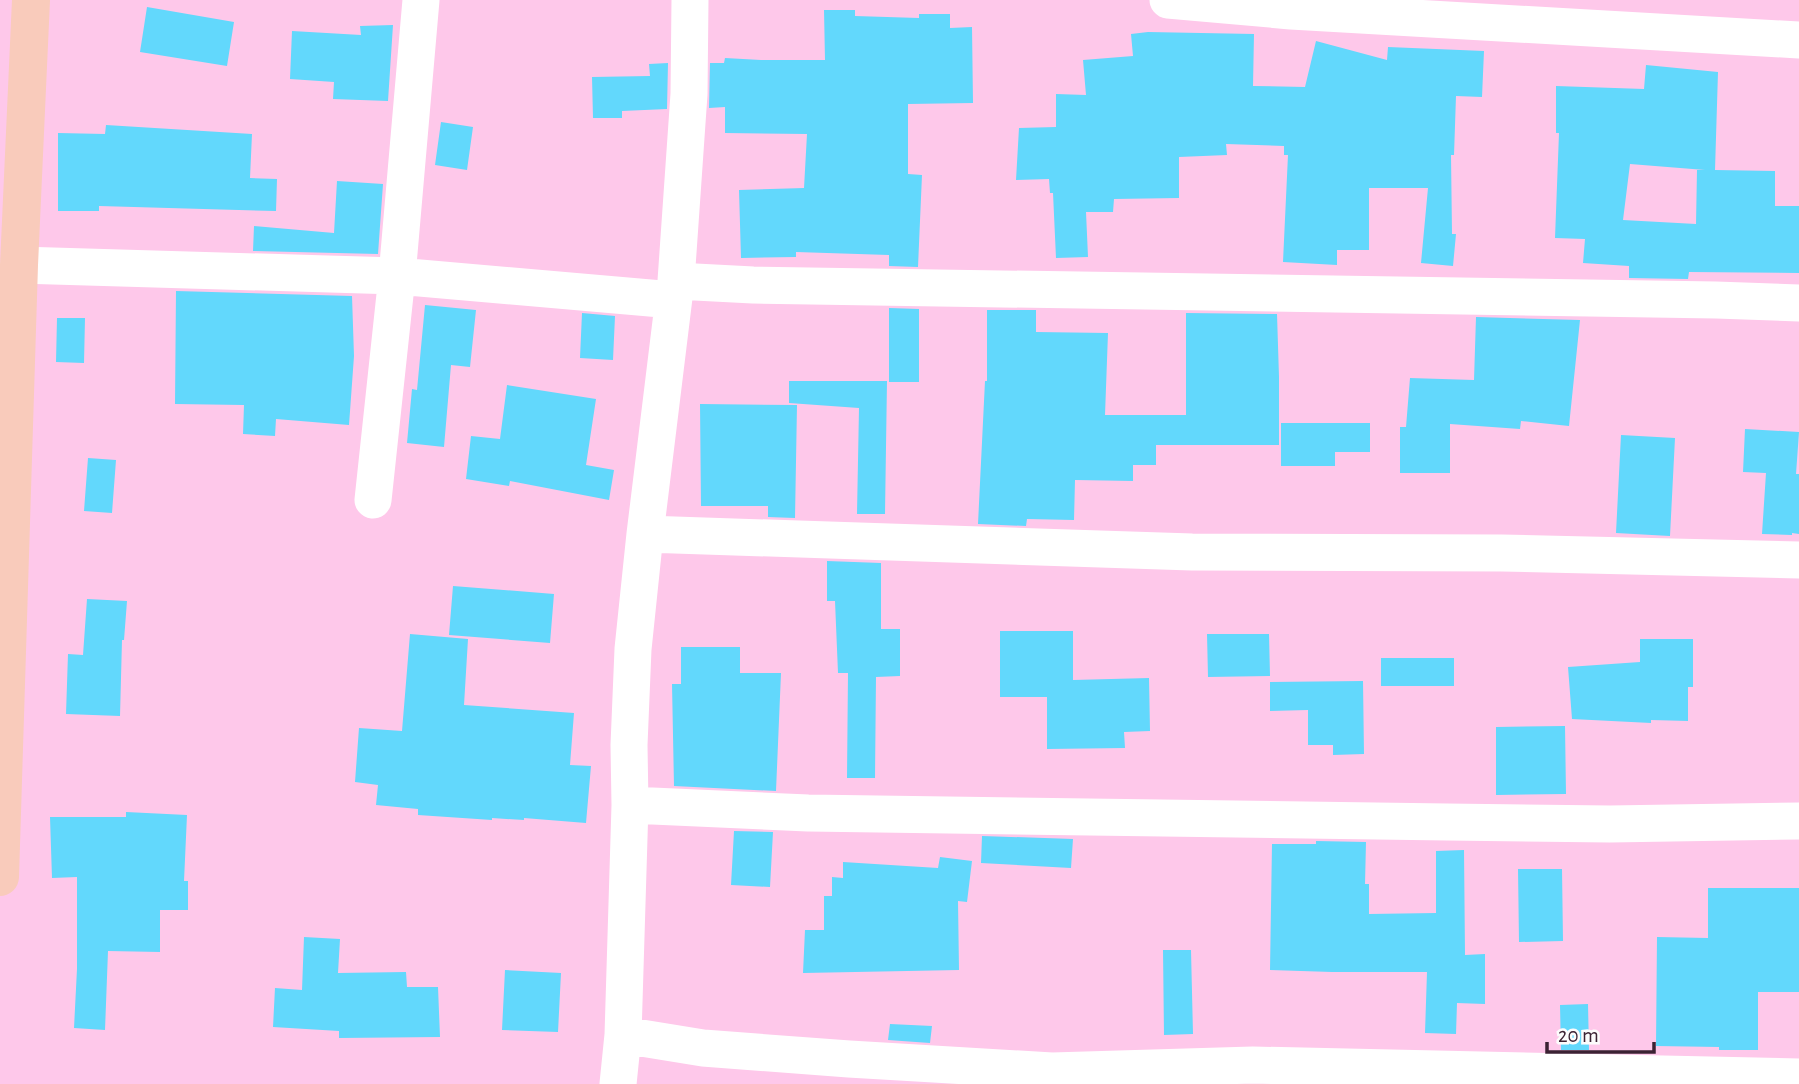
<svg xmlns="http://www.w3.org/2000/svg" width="1799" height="1084" font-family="'Alegreya Sans',sans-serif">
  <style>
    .building { fill: #62d8fc; fill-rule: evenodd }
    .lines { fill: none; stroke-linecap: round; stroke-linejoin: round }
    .street { stroke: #fff; stroke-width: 37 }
    .primary { stroke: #f9cbbb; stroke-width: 38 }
  </style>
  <rect width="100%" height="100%" fill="#fec8ea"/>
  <path class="building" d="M 147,7 L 234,22 L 227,66 L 140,52 Z
    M 824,10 L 855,10 L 855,16 L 919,18 L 919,14 L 950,14 L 950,28 L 972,27 L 973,103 L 908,104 L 908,174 L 922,175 L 918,267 L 889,266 L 889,255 L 796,252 L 796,257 L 741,258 L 739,190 L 804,188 L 807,134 L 725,133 L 725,107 L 709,108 L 710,63 L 724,63 L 725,58 L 761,60 L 825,60 Z
    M 393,25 L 388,101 L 333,99 L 334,82 L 290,79 L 292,31 L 361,35 L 360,26 Z
    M 1148,32 L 1254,34 L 1253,86 L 1305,87 L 1316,41 L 1387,60 L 1388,47 L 1484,51 L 1482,97 L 1456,96 L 1454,155 L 1451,155 L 1452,234 L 1456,234 L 1453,266 L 1421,263 L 1428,188 L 1369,188 L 1369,250 L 1337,250 L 1337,265 L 1283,262 L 1288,155 L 1284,155 L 1284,146 L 1226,144 L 1227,155 L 1179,157 L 1179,198 L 1114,199 L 1113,212 L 1086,212 L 1088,257 L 1056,258 L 1053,193 L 1050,193 L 1049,179 L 1016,180 L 1019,128 L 1056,127 L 1056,94 L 1086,95 L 1083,60 L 1133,56 L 1131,34 Z
    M 668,63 L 667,109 L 622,111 L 622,118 L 593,118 L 592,77 L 650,76 L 649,64 Z
    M 1646,65 L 1718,72 L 1715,170 L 1775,171 L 1775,206 L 1799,206 L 1799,273 L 1689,272 L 1688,279 L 1629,278 L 1629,266 L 1583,263 L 1585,239 L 1555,238 L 1559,133 L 1556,133 L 1556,86 L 1644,89 ZM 1630,164 L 1705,170 L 1697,170 L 1696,224 L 1623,220 Z
    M 441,122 L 473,127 L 467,170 L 435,165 Z
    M 106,125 L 252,134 L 250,178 L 277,179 L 276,211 L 99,206 L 99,211 L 58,211 L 58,133 L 105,134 Z
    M 337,181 L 383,184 L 378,254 L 253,251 L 254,226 L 334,233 Z
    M 176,291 L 352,296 L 354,356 L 349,425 L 276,419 L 275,436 L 243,434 L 244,405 L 175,404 Z
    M 425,305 L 476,310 L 470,367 L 451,365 L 444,447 L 407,443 L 412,389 L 417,390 Z
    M 889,308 L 919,309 L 919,382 L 889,382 Z
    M 987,310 L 1036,310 L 1036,332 L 1108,333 L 1105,415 L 1186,415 L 1186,313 L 1277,314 L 1279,377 L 1279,445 L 1156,445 L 1156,465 L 1133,465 L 1133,481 L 1075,480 L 1074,520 L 1027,519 L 1026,526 L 978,524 L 985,381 L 987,381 Z
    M 582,313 L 615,316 L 613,360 L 580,358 Z
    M 1476,317 L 1580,320 L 1569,426 L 1521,421 L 1520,429 L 1450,424 L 1450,473 L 1400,473 L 1400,427 L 1406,427 L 1410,378 L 1474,380 Z
    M 57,318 L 85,318 L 84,363 L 56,362 Z
    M 789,381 L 887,381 L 885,514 L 857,514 L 859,408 L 789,403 Z
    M 507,385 L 596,399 L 586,465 L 614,470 L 609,500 L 510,481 L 509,486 L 466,479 L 471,436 L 500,439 Z
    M 700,404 L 797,405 L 795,518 L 768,517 L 768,506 L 701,506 Z
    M 1281,423 L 1370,423 L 1370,452 L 1335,452 L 1335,466 L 1281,466 Z
    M 1745,429 L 1799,432 L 1796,474 L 1799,474 L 1799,534 L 1792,533 L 1792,535 L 1762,534 L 1766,473 L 1743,472 Z
    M 1621,435 L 1675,438 L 1670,536 L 1616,533 Z
    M 88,458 L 116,460 L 112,513 L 84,511 Z
    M 827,561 L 881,563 L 881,629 L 900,629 L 900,676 L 876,677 L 875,778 L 847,778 L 848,673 L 838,673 L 835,601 L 827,601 Z
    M 453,586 L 554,594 L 550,643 L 449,635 Z
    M 87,599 L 127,601 L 124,640 L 122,640 L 120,716 L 66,714 L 68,654 L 83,655 Z
    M 1000,631 L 1073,631 L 1073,680 L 1149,678 L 1150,731 L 1124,732 L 1125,748 L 1047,749 L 1047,697 L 1000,697 Z
    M 410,634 L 468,639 L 464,705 L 574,713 L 570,765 L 591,766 L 586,823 L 524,818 L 524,820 L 492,818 L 492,820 L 418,815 L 418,809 L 376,805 L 378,785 L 355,782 L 359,728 L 402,731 Z
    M 1207,634 L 1269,634 L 1270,676 L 1208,677 Z
    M 1640,639 L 1693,639 L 1693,687 L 1688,687 L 1688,721 L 1651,720 L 1651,723 L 1572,719 L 1568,667 L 1640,662 Z
    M 681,647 L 740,647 L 740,673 L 781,673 L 776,791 L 674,786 L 672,684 L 681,684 Z
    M 1381,658 L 1454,658 L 1454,686 L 1381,686 Z
    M 1363,681 L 1364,754 L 1333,755 L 1333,745 L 1308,745 L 1308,710 L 1270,711 L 1270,682 Z
    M 1565,726 L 1566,794 L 1496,795 L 1496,727 Z
    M 126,812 L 187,815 L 184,881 L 188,881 L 188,910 L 160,910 L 160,952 L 108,951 L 105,1030 L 74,1028 L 77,969 L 77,877 L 52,878 L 50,817 L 126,817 Z
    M 734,831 L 773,832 L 770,887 L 731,885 Z
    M 982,836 L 1073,839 L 1071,868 L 981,863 Z
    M 1316,841 L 1366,842 L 1365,884 L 1369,884 L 1369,914 L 1436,913 L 1436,851 L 1464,850 L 1465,955 L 1485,954 L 1485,1004 L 1457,1003 L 1456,1034 L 1425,1033 L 1427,972 L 1332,972 L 1270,970 L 1272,844 L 1316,844 Z
    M 940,857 L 972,861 L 967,902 L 958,901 L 959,970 L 803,973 L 805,930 L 824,930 L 824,896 L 832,896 L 832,877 L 843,878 L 843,862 L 938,868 Z
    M 1518,869 L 1562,869 L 1563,941 L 1519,942 Z
    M 1708,888 L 1799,888 L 1799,992 L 1758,992 L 1758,1050 L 1719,1050 L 1719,1047 L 1656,1046 L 1657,937 L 1708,938 Z
    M 304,937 L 340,939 L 338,973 L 406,972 L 407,987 L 438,987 L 440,1037 L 339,1038 L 339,1031 L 273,1027 L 275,988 L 302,990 Z
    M 1163,950 L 1191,950 L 1193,1034 L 1164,1035 Z
    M 505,970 L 561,973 L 558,1032 L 502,1030 Z
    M 1588,1004 L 1589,1050 L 1561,1050 L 1560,1005 Z
    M 890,1024 L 932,1026 L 930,1043 L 888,1040 Z"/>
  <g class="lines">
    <path class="street" d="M 1168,0 L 1291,11 L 1799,40
      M 19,265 L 397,276 L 673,300
      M 676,281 L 753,285 L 1716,300 L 1799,303
      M 373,500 L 397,276 L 421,0
      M 645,534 L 1192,552 L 1502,553 L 1799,560
      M 630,805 L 808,813 L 1447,822 L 1610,824 L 1799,821
      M 623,1035 L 703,1048 L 849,1059 L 1052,1071 L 1253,1065 L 1799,1077
      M 618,1084 L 623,1035 L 630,805 L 629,745 L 633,649 L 645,534 L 676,281 L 689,94 L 690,0"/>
    <path class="primary" d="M 0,877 L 19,265 L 31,0"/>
  </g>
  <path d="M1547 1042v10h107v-10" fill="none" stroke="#3b2233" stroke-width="3.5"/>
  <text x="1558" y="1042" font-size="21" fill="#3b2233" stroke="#fcfcfc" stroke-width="5" paint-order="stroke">20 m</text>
</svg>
